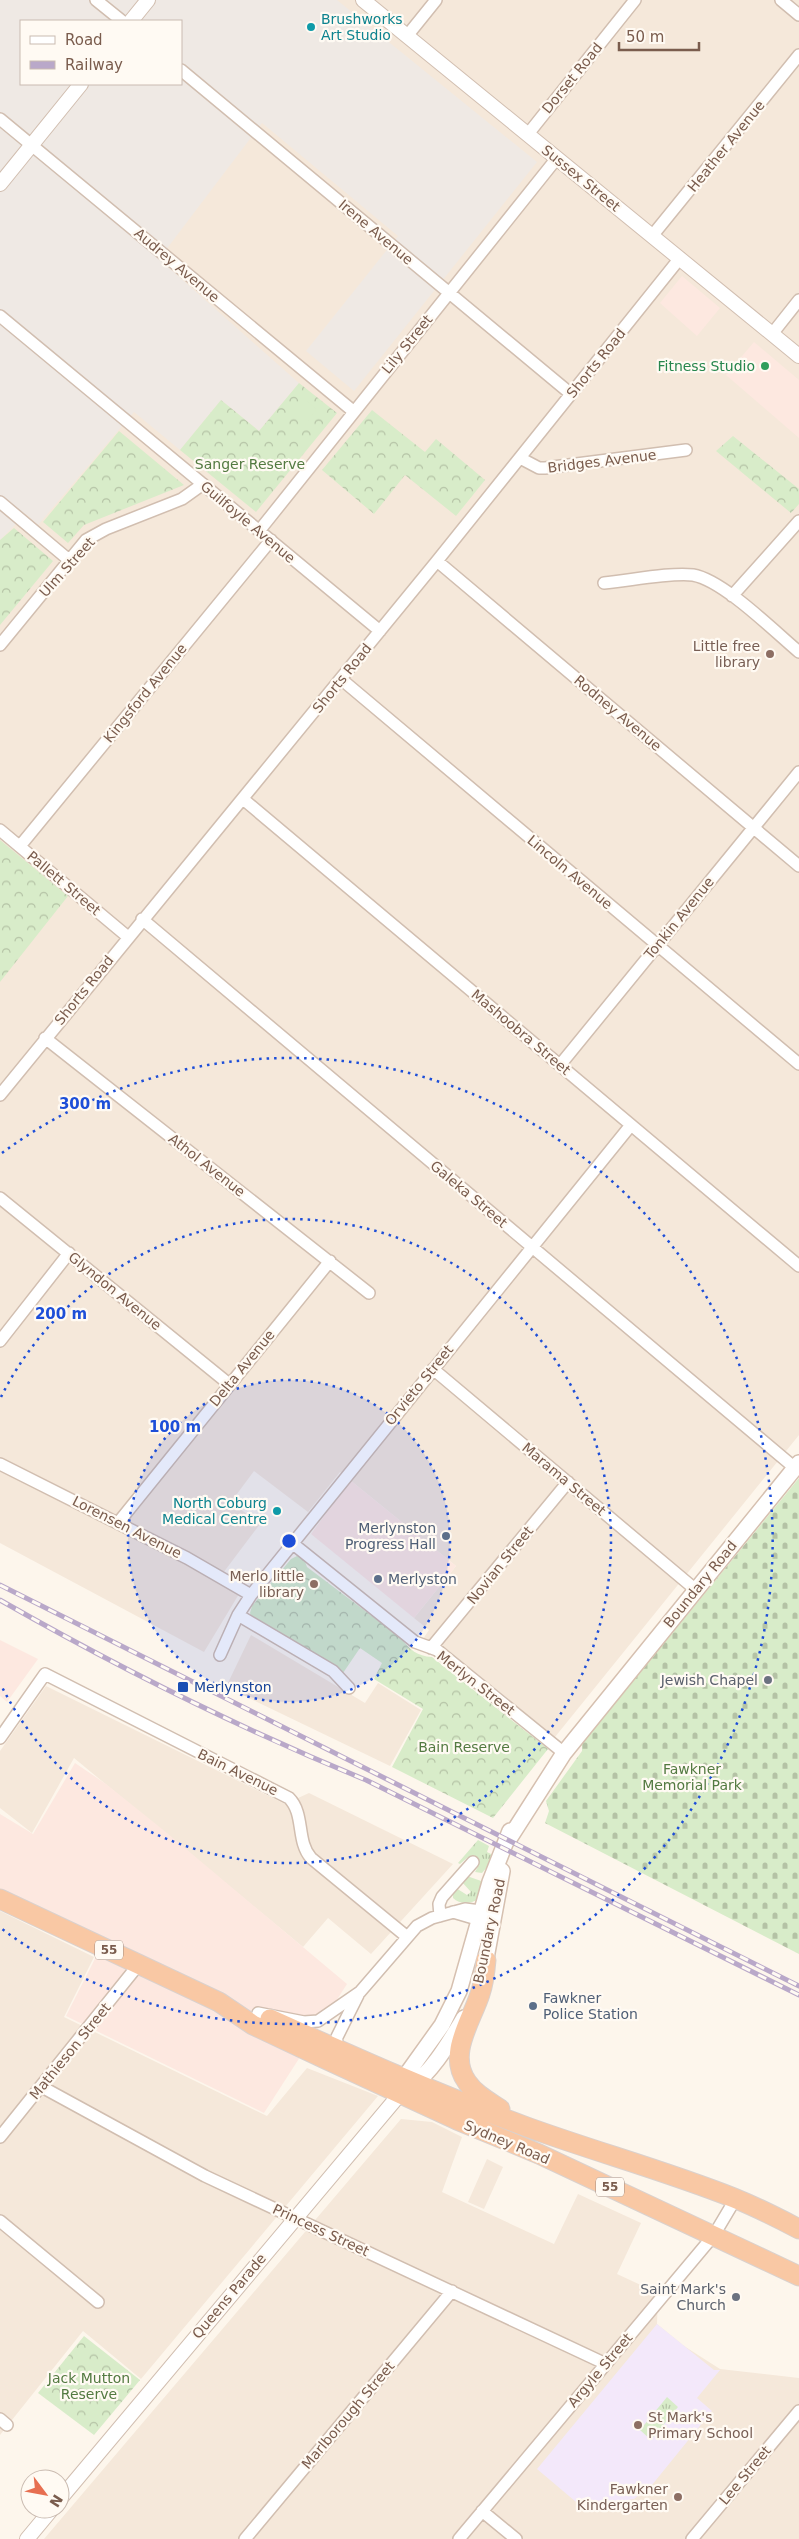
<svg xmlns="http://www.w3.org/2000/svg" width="799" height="2539" font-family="'DejaVu Sans',sans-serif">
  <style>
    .residential { fill: #f5e8da; fill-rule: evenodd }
    .commercial { fill: #fde8e0 }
    .industrial { fill: #efe9e4; fill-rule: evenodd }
    .education { fill: #f3e8fa }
    .grass { fill: url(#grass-tufts) }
    .forest { fill: url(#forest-crowns) }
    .cemetery { fill: url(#cemetery-stones) }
    .pitch { fill: #d8ecc9 }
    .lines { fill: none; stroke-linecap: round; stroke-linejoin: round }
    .minor-casing { stroke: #d1beb0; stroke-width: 14 }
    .tertiary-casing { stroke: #d1beb0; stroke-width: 16 }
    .secondary-casing { stroke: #d6c0b0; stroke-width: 18 }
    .trunk-casing { stroke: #dad1cd; stroke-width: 21 }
    .minor { stroke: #fff; stroke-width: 11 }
    .tertiary { stroke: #fff; stroke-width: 14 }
    .secondary { stroke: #fff; stroke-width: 15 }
    .trunk { stroke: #f9c8a4; stroke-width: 19 }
    .rail-casing { stroke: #b9a8c9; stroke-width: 5 }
    .rail { stroke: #fffaf3; stroke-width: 3; stroke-dasharray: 9; stroke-linecap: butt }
    .ring { fill: none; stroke: #1d4ed8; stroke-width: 2.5; stroke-dasharray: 2.5 5 }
    .culture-dot { fill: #0f9aa8; stroke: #fffaf3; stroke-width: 2 }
    .leisure-dot { fill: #2e9e5b; stroke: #fffaf3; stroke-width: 2 }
    .education-dot { fill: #8d6e63; stroke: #fffaf3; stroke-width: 2 }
    .service-dot { fill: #5c6f8a; stroke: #fffaf3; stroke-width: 2 }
    .worship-dot { fill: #6b7280; stroke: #fffaf3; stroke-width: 2 }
    .transit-dot { fill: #1a4fb4; stroke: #fffaf3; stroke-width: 2 }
    .labels { text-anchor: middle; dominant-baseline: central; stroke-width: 4.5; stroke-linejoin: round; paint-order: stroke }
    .shield { fill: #fffaf3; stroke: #a28b7f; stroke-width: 1 }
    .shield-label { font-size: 12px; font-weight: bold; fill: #7a5c4d }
    .culture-label { font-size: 14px; fill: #0d838f; stroke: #fffaf3; text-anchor: start }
    .street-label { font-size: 14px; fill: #7a5c4d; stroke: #fffaf3 }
    .leisure-label { font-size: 14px; fill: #27864d; stroke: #fffaf3; text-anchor: end }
    .park-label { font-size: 14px; fill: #537a41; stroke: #fffaf3 }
    .education-label { font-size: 14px; fill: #785e54; stroke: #fffaf3; text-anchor: end }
    .service-label { font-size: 14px; fill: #4e5e75; stroke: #fffaf3; text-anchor: start }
    .worship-label { font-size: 14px; fill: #5b616d; stroke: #fffaf3; text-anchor: end }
    .transit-label { font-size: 14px; fill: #164399; stroke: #fffaf3; text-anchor: start }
    .centre { fill: #1d4ed8; stroke: #fffaf3; stroke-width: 2.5 }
    .ring-label { font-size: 15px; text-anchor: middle; font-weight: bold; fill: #1d4ed8; stroke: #fffaf3; stroke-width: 4.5; stroke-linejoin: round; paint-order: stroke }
  </style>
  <defs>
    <pattern id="grass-tufts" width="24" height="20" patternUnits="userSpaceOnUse" patternTransform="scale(1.25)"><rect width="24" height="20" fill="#d8ecc9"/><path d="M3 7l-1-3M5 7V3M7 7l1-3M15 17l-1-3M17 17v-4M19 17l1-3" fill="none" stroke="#b4c2a5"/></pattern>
    <pattern id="forest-crowns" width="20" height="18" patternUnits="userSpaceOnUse" patternTransform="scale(1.25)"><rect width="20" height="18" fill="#d8ecc9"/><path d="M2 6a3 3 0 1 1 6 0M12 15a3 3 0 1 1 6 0" fill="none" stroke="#b4c2a5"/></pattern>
    <pattern id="cemetery-stones" width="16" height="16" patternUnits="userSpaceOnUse" patternTransform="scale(1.25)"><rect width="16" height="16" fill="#d8ecc9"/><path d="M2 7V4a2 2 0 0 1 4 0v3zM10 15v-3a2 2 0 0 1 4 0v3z" fill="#b4c2a5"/></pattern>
  </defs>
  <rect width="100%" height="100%" fill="#fdf6ec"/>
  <path class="residential" d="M 0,0 L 799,0 L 799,1435 L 555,1737 L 447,1649 L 423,1639 L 429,1630 L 414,1618 L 456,1566 L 340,1472 L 308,1512 L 254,1471 L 231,1502 L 260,1524 L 217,1581 L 239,1594 L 204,1652 L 0,1543 ZM 21,21 L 181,21 L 181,84 L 21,84 Z
    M 251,1635 L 365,1703 L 378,1683 L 421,1710 L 390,1766 L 226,1687 Z
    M 46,1686 L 285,1804 L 309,1793 L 453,1864 L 371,1954 L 328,1918 L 303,1947 L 74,1758 L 32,1833 L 0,1808 L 0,1751 Z
    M 0,1911 L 94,1957 L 64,2017 L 267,2116 L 307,2068 L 378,2096 L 141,2379 L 83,2331 L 0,2435 Z
    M 401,2119 L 432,2122 L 462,2137 L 442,2192 L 554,2244 L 578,2194 L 641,2223 L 617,2274 L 658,2293 L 657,2324 L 684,2346 L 720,2369 L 799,2378 L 799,2539 L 44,2539 Z
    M 487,2159 L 503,2167 L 484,2209 L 468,2202 Z"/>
  <path class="commercial" d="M 682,276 L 720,308 L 697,336 L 660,303 Z
    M 754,342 L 799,380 L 799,438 L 726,375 Z
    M 350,1480 L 456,1566 L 414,1618 L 311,1534 Z
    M 0,1640 L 38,1659 L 7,1702 L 0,1696 Z
    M 75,1763 L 106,1784 L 167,1833 L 347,1984 L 264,2113 L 66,2016 L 105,1939 L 0,1892 L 0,1814 L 33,1834 Z"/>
  <path class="industrial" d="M 0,0 L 337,0 L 537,162 L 354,391 L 306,351 L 398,236 L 262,123 L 159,259 L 299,383 L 259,431 L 221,400 L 180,450 L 134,412 L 38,525 L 26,514 L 0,540 ZM 21,21 L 181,21 L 181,84 L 21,84 Z"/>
  <path class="education" d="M 657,2324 L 714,2370 L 720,2370 L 697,2398 L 712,2411 L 643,2496 L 640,2494 L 634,2499 L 582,2507 L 537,2469 Z"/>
  <path class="grass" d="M 478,1840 L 489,1846 L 487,1852 L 493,1855 L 488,1866 L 482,1873 L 475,1872 L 479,1865 L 474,1857 L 468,1857 L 460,1864 L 458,1863 Z
    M 467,1876 L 484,1882 L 478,1899 C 471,1904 460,1905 453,1898 L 453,1892 L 456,1888 L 467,1895 L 471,1892 L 461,1881 Z
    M 667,2397 L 678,2407 L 651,2440 L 640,2430 Z"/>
  <path class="forest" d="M 299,383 L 337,413 L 256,512 L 180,450 L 221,400 L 259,431 Z
    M 372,410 L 425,452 L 436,439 L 485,480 L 456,516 L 405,475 L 374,514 L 322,470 Z
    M 119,431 L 184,485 L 84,525 L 68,543 L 43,522 Z
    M 733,436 L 799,489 L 799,504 L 791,513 L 716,451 Z
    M 14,528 L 53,561 L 0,625 L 0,540 Z
    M 0,840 L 68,896 L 0,982 Z
    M 297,1556 L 304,1559 L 307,1567 L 401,1638 C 410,1650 417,1656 432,1657 L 548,1749 L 493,1818 L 392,1767 L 423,1709 L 374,1679 L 382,1663 L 360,1648 L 343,1673 L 252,1619 L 250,1613 L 252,1606 L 291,1559 Z
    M 84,2336 L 140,2380 L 94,2435 L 38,2393 Z"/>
  <path class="cemetery" d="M 799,1478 L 799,1954 L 545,1823 L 549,1811 L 546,1801 L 582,1751 L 582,1744 Z"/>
  <path class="pitch" d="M 306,401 L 317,409 L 304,426 L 294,417 Z"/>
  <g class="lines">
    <g class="minor-casing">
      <path id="minor" d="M 96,0 L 122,21
        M 781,0 L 799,15
        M 407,36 L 436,0
        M 181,70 L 571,394
        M 0,119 L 353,411
        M 528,134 L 635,0
        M 652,236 L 799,55
        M 0,316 L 380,631
        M 772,334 L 799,300
        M 520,458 L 539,468 L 545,468 L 686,450
        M 0,502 L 69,560
        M 259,531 L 557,158
        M 437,561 L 799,866
        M 604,583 C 628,581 670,572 693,575 C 723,580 774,631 799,652
        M 732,596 L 799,521
        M 0,645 L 86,540 L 106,529 L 182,499 L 203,484
        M 341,679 L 799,1064
        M 243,799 L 799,1266
        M 0,830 L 128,937
        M 20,846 L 271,540
        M 142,919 L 795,1468
        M 45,1038 L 369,1293
        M 560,1065 L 799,772
        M 0,1095 L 437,561 L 680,258
        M 0,1198 L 229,1384
        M 0,1341 L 69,1253
        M 433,1369 L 696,1590
        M 0,1464 L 187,1558 L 251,1595
        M 118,1523 L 330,1261
        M 292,1543 L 415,1642 L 437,1650 L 564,1753
        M 238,1615 L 333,1671 L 349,1688
        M 431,1648 L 568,1482
        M 220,1655 L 238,1615 L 251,1595 L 631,1125
        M 0,1738 L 45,1674 L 289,1798 C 305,1814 296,1841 311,1858 L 406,1936
        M 453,1912 L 487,1922
        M 440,1916 L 439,1904 L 442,1897 L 473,1862
        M 258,2013 L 304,2022 L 318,2021 L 360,1992 L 417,1926 L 432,1918 L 465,1909 L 488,1912
        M 336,2049 L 337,2037 L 358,1995
        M 42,2087 L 205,2176 L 606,2364
        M 0,2137 L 139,1964
        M 0,2221 L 98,2302
        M 0,2419 L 7,2425
        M 482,2511 L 516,2539
        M 245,2539 L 452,2291
        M 459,2539 L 714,2235 L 736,2198
        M 692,2539 L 799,2411"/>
    </g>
    <g class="tertiary-casing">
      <path id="tertiary" d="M 363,0 L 799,356
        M 131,21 L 148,0
        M 0,184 L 81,84
        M 60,2499 L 400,2094
        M 27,2539 L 52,2509"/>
    </g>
    <g class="secondary-casing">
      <path id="secondary" d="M 509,1839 L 564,1753 L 799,1463
        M 484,1969 L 502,1871
        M 402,2087 L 404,2078 L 442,2025 L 459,1991 L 490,1882 L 510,1831
        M 409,2088 C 432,2073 450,2041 464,2018"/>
    </g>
    <g class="trunk-casing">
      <path id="trunk" d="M 0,1899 L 219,2002 L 253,2025 L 323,2058 L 457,2120 L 539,2154 L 799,2276
        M 486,1960 C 485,1972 484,1983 480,1994 C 471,2022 447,2054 467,2082 C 475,2094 488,2101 500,2109
        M 270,2019 C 354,2057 439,2095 527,2127 C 596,2152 666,2171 734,2198 C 756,2207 778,2218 799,2229"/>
    </g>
    <use href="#minor" class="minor"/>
    <use href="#tertiary" class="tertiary"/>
    <use href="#secondary" class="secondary"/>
    <use href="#trunk" class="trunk"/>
    <g class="rail-casing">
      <path id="rail" d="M 0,1585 L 799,1986
        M 0,1600 C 119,1668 239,1728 366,1780 L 799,1995"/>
    </g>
    <use href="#rail" class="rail"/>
  </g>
  <circle cx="289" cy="1541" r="161" fill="#1d4ed8" fill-opacity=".12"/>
  <g class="ring">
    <circle cx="289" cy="1541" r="161"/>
    <path d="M1 1397A322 322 0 1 1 1 1685"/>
    <path d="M2 1153A483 483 0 1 1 2 1929"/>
  </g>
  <g class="culture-dot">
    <circle cx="311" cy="27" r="5"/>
    <circle cx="277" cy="1511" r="5"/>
  </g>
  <circle class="leisure-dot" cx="765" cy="366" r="5"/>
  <g class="education-dot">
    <circle cx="770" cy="654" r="5"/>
    <circle cx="314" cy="1584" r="5"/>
    <circle cx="638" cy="2425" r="5"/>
    <circle cx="678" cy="2497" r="5"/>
  </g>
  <g class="service-dot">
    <circle cx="446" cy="1536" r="5"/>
    <circle cx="378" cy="1579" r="5"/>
    <circle cx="533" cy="2006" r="5"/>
  </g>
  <g class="worship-dot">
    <circle cx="768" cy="1680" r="5"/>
    <circle cx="736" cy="2297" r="5"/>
  </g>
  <rect class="transit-dot" x="177" y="1681" width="12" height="12" rx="2.5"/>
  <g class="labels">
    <g class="shield">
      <rect x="95" y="1940.5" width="28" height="19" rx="4"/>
      <rect x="596" y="2177.5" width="28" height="19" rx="4"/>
    </g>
    <g class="shield-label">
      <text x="109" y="1950">55</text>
      <text x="610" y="2187">55</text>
    </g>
    <g class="culture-label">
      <text x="321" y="19">Brushworks<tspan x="321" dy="16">Art Studio</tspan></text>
      <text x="267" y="1503" text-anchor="end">North Coburg<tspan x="267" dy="16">Medical Centre</tspan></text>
    </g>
    <g class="street-label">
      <text transform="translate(572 78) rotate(-51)">Dorset Road</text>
      <text transform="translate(726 146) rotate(-51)">Heather Avenue</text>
      <text transform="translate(581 178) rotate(39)">Sussex Street</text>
      <text transform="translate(376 232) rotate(40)">Irene Avenue</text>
      <text transform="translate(177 265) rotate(40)">Audrey Avenue</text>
      <text transform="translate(407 344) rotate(-51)">Lily Street</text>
      <text transform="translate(596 363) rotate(-51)">Shorts Road</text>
      <text transform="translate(602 461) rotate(-7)">Bridges Avenue</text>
      <text transform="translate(248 522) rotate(40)">Guilfoyle Avenue</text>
      <text transform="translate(67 567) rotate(-48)">Ulm Street</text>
      <text transform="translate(342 678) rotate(-51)">Shorts Road</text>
      <text transform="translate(145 693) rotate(-51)">Kingsford Avenue</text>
      <text transform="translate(618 713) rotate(40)">Rodney Avenue</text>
      <text transform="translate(570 872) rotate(40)">Lincoln Avenue</text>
      <text transform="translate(64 883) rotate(40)">Pallett Street</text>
      <text transform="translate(679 918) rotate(-51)">Tonkin Avenue</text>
      <text transform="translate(84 990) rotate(-51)">Shorts Road</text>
      <text transform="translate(521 1032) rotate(40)">Mashoobra Street</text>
      <text transform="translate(207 1165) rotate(38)">Athol Avenue</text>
      <text transform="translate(469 1194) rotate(40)">Galeka Street</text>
      <text transform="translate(115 1291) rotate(39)">Glyndon Avenue</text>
      <text transform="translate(242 1368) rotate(-51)">Delta Avenue</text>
      <text transform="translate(419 1385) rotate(-51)">Orvieto Street</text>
      <text transform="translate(564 1479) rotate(40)">Marama Street</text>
      <text transform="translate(127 1527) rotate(27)">Lorensen Avenue</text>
      <text transform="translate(500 1565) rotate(-51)">Novian Street</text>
      <text transform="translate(700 1584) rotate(-51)">Boundary Road</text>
      <text transform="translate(476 1683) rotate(38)">Merlyn Street</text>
      <text transform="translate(238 1772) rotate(26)">Bain Avenue</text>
      <text transform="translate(489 1931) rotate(-78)">Boundary Road</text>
      <text transform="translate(70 2051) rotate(-51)">Mathieson Street</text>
      <text transform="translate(507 2142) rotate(23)">Sydney Road</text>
      <text transform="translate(321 2230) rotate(25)">Princess Street</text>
      <text transform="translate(229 2296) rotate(-50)">Queens Parade</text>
      <text transform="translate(600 2370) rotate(-50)">Argyle Street</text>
      <text transform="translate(348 2415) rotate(-50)">Marlborough Street</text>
      <text transform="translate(745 2475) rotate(-50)">Lee Street</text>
    </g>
    <g class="leisure-label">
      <text x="755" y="366">Fitness Studio</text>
    </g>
    <g class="park-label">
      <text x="250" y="464">Sanger Reserve</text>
      <text x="464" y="1747">Bain Reserve</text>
      <text x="692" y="1769">Fawkner<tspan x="692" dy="16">Memorial Park</tspan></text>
      <text x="89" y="2378">Jack Mutton<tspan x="89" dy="16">Reserve</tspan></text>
    </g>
    <g class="education-label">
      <text x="760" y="646">Little free<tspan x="760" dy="16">library</tspan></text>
      <text x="304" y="1576">Merlo little<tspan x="304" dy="16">library</tspan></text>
      <text x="648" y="2417" text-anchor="start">St Mark's<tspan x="648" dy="16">Primary School</tspan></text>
      <text x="668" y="2489">Fawkner<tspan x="668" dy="16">Kindergarten</tspan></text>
    </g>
    <g class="service-label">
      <text x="436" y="1528" text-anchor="end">Merlynston<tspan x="436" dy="16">Progress Hall</tspan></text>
      <text x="388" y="1579">Merlyston</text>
      <text x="543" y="1998">Fawkner<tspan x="543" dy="16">Police Station</tspan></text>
    </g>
    <g class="worship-label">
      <text x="758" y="1680">Jewish Chapel</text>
      <text x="726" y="2289">Saint Mark's<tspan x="726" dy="16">Church</tspan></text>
    </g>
    <g class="transit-label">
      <text x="194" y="1687">Merlynston</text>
    </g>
  </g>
  <circle cx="289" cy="1541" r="8" class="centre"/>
  <g class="ring-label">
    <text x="85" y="1109">300 m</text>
    <text x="61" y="1319">200 m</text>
    <text x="175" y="1432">100 m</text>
  </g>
  <rect x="20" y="20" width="162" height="65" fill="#fffaf3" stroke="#cabbb1"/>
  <rect x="30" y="36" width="25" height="8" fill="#ffffff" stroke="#cabbb1"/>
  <text x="65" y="45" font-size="15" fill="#7a5c4d">Road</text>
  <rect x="30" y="61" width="25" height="8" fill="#b9a8c9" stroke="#cabbb1"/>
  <text x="65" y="70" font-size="15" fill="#7a5c4d">Railway</text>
  <g transform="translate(45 2494) rotate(122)"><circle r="24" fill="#fffaf3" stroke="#cabbb1"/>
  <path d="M0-4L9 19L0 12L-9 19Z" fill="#e76f51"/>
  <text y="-8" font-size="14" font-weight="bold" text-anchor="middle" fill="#7a5c4d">N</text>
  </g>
  <path d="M619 42v8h80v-8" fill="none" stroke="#7a5c4d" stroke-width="2.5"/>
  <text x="626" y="42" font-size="15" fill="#7a5c4d" stroke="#fffaf3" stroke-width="4" paint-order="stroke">50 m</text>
</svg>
